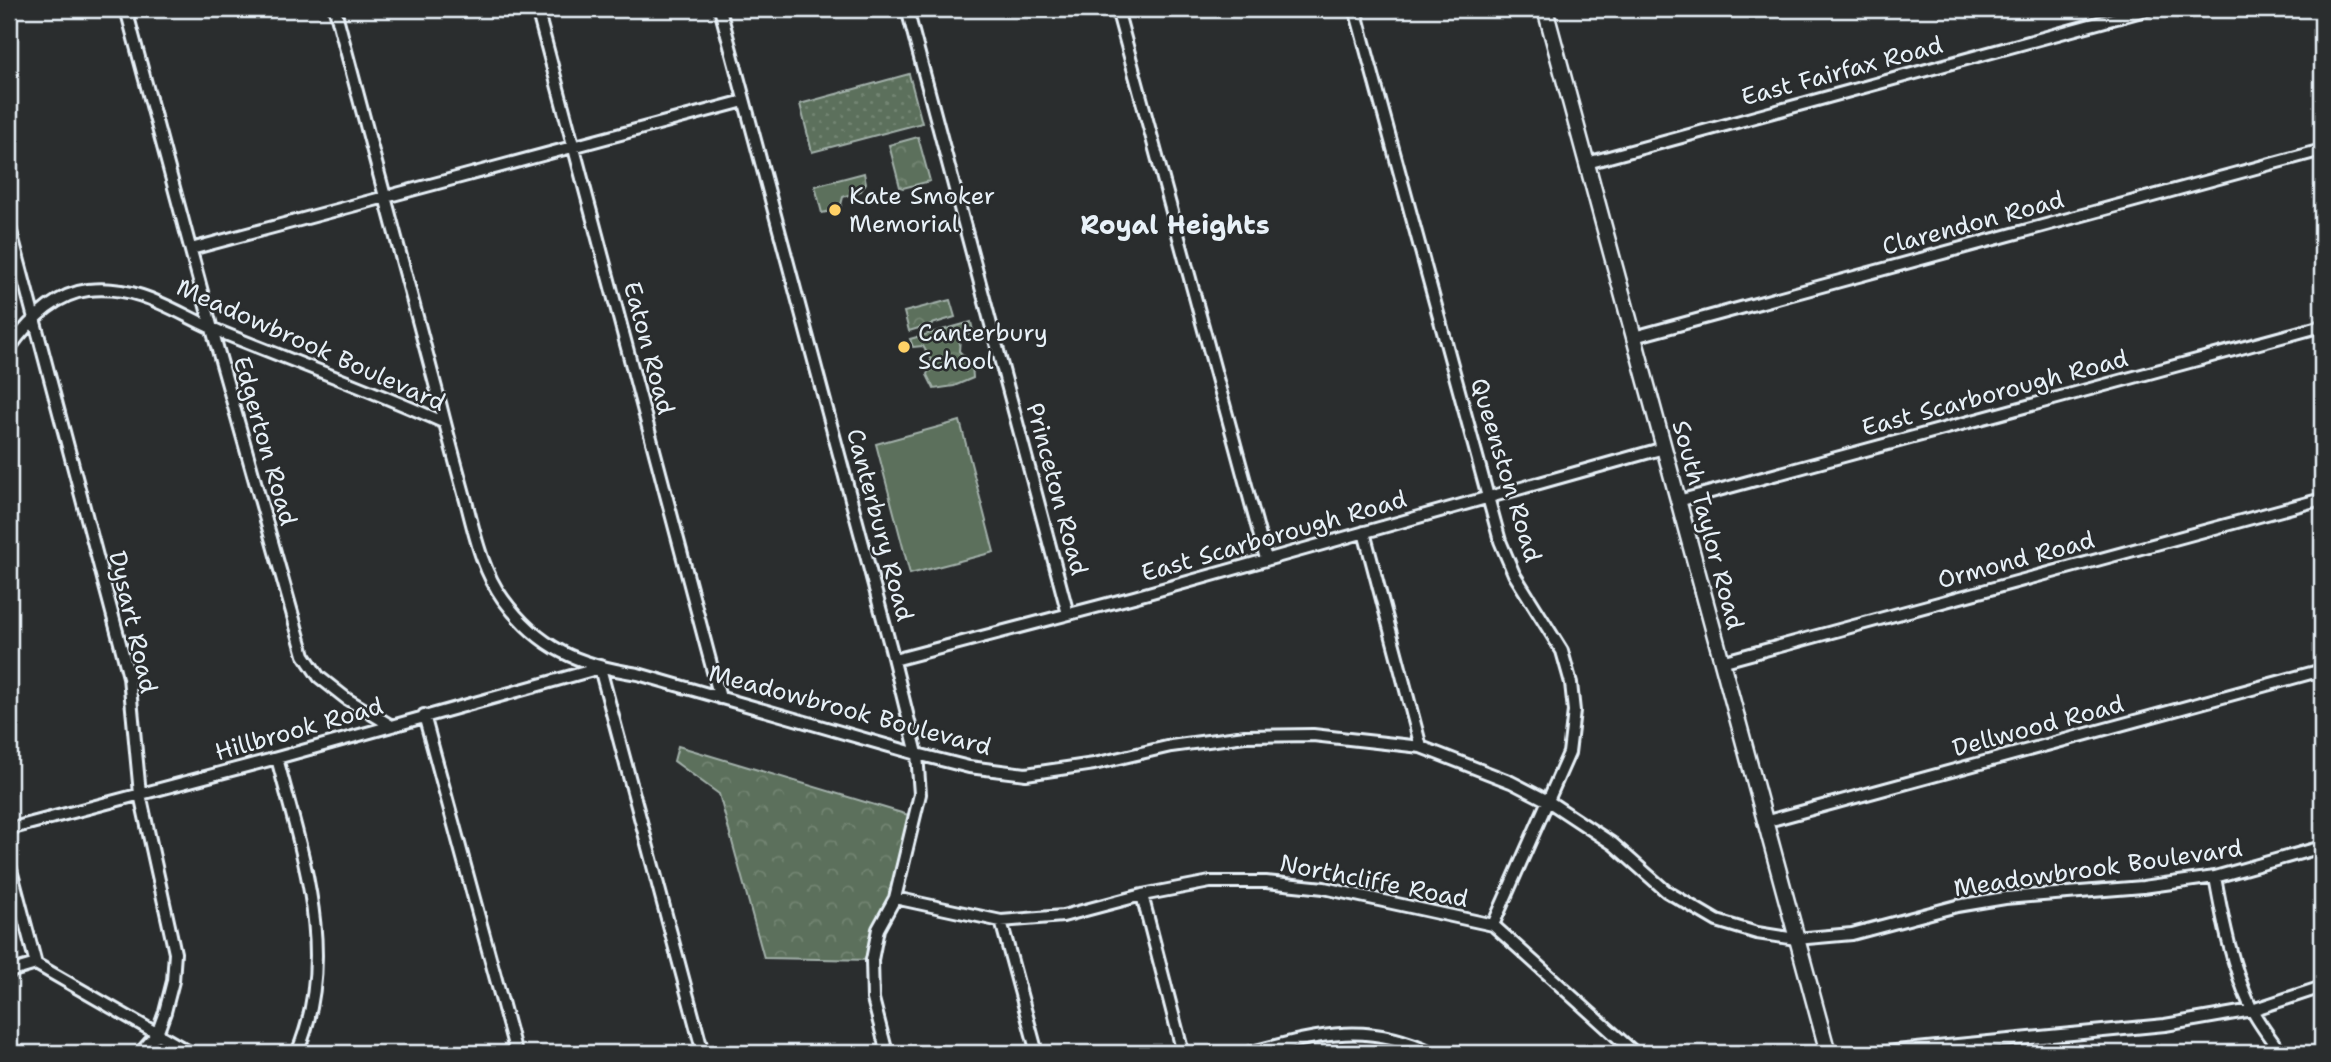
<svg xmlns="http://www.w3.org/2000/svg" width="2331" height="1062" font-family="'Shantell Sans',sans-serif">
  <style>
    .grass { fill: url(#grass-dots); stroke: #a2b0aa; stroke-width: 2 }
    .forest { fill: url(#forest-crowns); stroke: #a2b0aa; stroke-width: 2 }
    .pitch { fill: #5c705b; stroke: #a2b0aa; stroke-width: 2 }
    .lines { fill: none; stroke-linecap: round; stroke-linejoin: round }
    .minor-casing { stroke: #e8f1f8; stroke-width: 16 }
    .major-casing { stroke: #e8f1f8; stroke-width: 19 }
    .minor { stroke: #2a2d2e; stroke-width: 10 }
    .major { stroke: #2a2d2e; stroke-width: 14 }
    .poi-dot { fill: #ffd166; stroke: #2a2d2e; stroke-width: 2.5 }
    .labels { text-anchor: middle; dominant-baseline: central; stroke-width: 5; stroke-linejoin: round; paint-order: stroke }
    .street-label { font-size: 24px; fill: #e8f1f8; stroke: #2a2d2e }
    .poi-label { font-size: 24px; fill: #e8f1f8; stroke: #2a2d2e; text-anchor: start }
    .neighbourhood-label { font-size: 26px; font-weight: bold; fill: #e8f1f8; stroke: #2a2d2e }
  </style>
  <defs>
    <pattern id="grass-dots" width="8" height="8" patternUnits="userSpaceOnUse" patternTransform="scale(1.75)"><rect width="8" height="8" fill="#5c705b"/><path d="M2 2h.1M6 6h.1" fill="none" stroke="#738573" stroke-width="1.8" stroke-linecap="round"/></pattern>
    <pattern id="forest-crowns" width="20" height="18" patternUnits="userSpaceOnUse" patternTransform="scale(1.75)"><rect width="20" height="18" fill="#5c705b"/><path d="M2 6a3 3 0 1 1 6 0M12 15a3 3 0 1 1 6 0" fill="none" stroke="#738573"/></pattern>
  </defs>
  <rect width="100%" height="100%" fill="#2a2d2e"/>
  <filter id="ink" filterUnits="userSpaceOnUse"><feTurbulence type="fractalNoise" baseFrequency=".0143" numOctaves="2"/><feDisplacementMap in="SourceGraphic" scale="14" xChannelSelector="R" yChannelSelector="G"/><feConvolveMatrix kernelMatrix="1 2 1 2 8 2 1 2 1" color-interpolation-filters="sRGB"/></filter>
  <g filter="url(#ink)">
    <path class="grass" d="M 909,74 L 922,123 L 812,152 L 800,104 Z"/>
    <path class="forest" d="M 918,137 L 930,181 L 903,188 L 900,187 L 889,145 Z
      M 864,173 L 866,183 L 861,191 L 843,197 L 840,209 L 822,213 L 815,186 Z
      M 950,300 L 955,317 L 909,331 L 904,312 Z
      M 971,322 L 973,331 L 960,338 L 959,351 L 972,364 L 973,378 L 954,386 L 934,389 L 927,375 L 931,360 L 923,346 L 913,347 L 910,339 Z
      M 678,746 L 915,817 L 872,960 L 764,958 L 719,794 L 674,761 Z"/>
    <path class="pitch" d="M 960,421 L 994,552 L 910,574 L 876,444 Z"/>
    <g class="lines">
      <g class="minor-casing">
        <path id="minor" d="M 126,9 L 212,329 L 304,655 L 319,677 L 347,699 L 390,725
          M 335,9 C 370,140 405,272 440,403 C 448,436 457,468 466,501 C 475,535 482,570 503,599 C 539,649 579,665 638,674 L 917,754 L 969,767 L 1026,774 L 1094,764 L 1171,746 L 1245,736 L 1313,735 L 1421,747 L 1511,782 L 1548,801 L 1613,844 L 1666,891 L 1717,921 L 1757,933 L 1796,939 L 1852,934 L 1957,906 L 2005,898 L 2143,887 L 2215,877 L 2322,847
          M 537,9 L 720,698
          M 720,9 L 891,649 L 917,754 L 920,794 L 895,898 L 878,929 L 872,960 L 873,999 L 887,1053
          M 907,9 L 1068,614
          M 1117,9 L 1266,559
          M 1355,9 L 1500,541 L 1514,574 L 1562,651 L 1571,683 L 1574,711 L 1569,753 L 1493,925
          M 1587,163 L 2149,9
          M 9,224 L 129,677 L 140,794 L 175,953 L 173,981 L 165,1012 L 157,1034 L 140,1053
          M 191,249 L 744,101
          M 1634,337 L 2322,150
          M 9,349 C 28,322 54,294 88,290 C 144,284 179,316 228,335 C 300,364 374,391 445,423
          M 1678,501 L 2322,326
          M 1364,532 L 1421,747
          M 894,660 L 1134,597 L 1664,448
          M 1721,662 L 2322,499
          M 600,668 L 703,1053
          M 424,715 L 516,1053
          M 277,758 C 302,855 339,955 297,1053
          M 1764,822 L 2322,670
          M 9,829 L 277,758 L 600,668
          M 9,862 L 36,964 L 191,1053
          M 2215,877 C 2223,922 2232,966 2251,1008 C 2259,1024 2271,1039 2281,1053
          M 1142,895 L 1183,1053
          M 895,898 L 1001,921 L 1063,916 L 1142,895 L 1210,882 L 1266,882 L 1324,888 L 1493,925 L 1635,1053
          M 1001,921 L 1037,1053
          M 9,972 L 36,964
          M 1248,1053 C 1317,1035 1366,1020 1433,1053
          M 1875,1053 L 2165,1025 L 2252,1010 L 2322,987"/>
      </g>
      <g class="major-casing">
        <path id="major" d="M 1545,9 L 1828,1053"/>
      </g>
      <use href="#minor" class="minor"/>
      <use href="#major" class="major"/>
    </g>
  </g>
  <g class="poi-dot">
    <circle cx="835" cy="210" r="7"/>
    <circle cx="904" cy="347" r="7"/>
  </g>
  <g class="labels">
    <g class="street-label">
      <text transform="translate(1842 71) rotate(-15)">East Fairfax Road</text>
      <text transform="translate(1973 223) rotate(-15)">Clarendon Road</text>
      <text transform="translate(311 345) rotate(24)">Meadowbrook Boulevard</text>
      <text transform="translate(649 348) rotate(75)">Eaton Road</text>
      <text transform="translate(1995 393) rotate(-15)">East Scarborough Road</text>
      <text transform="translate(265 441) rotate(74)">Edgerton Road</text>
      <text transform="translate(1506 470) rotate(73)">Queenston Road</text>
      <text transform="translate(1057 489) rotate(75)">Princeton Road</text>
      <text transform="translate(880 525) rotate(75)">Canterbury Road</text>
      <text transform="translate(1708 525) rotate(75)">South Taylor Road</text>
      <text transform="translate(1274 536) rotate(-16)">East Scarborough Road</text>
      <text transform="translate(2016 560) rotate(-15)">Ormond Road</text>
      <text transform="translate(133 622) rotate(77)">Dysart Road</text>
      <text transform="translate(850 710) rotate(15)">Meadowbrook Boulevard</text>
      <text transform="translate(2038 726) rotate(-15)">Dellwood Road</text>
      <text transform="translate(299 729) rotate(-16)">Hillbrook Road</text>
      <text transform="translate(2098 868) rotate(-8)">Meadowbrook Boulevard</text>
      <text transform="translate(1374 881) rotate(11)">Northcliffe Road</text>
    </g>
    <g class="poi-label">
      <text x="849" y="196">Kate Smoker<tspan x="849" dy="28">Memorial</tspan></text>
      <text x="918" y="333">Canterbury<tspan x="918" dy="28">School</tspan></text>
    </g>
    <g class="neighbourhood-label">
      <text x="1175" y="224">Royal Heights</text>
    </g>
  </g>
  <rect width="2331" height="1062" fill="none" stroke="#2a2d2e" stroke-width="35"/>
  <rect x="18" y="18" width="2296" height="1027" fill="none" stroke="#e8f1f8" stroke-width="2.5" filter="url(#ink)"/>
</svg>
